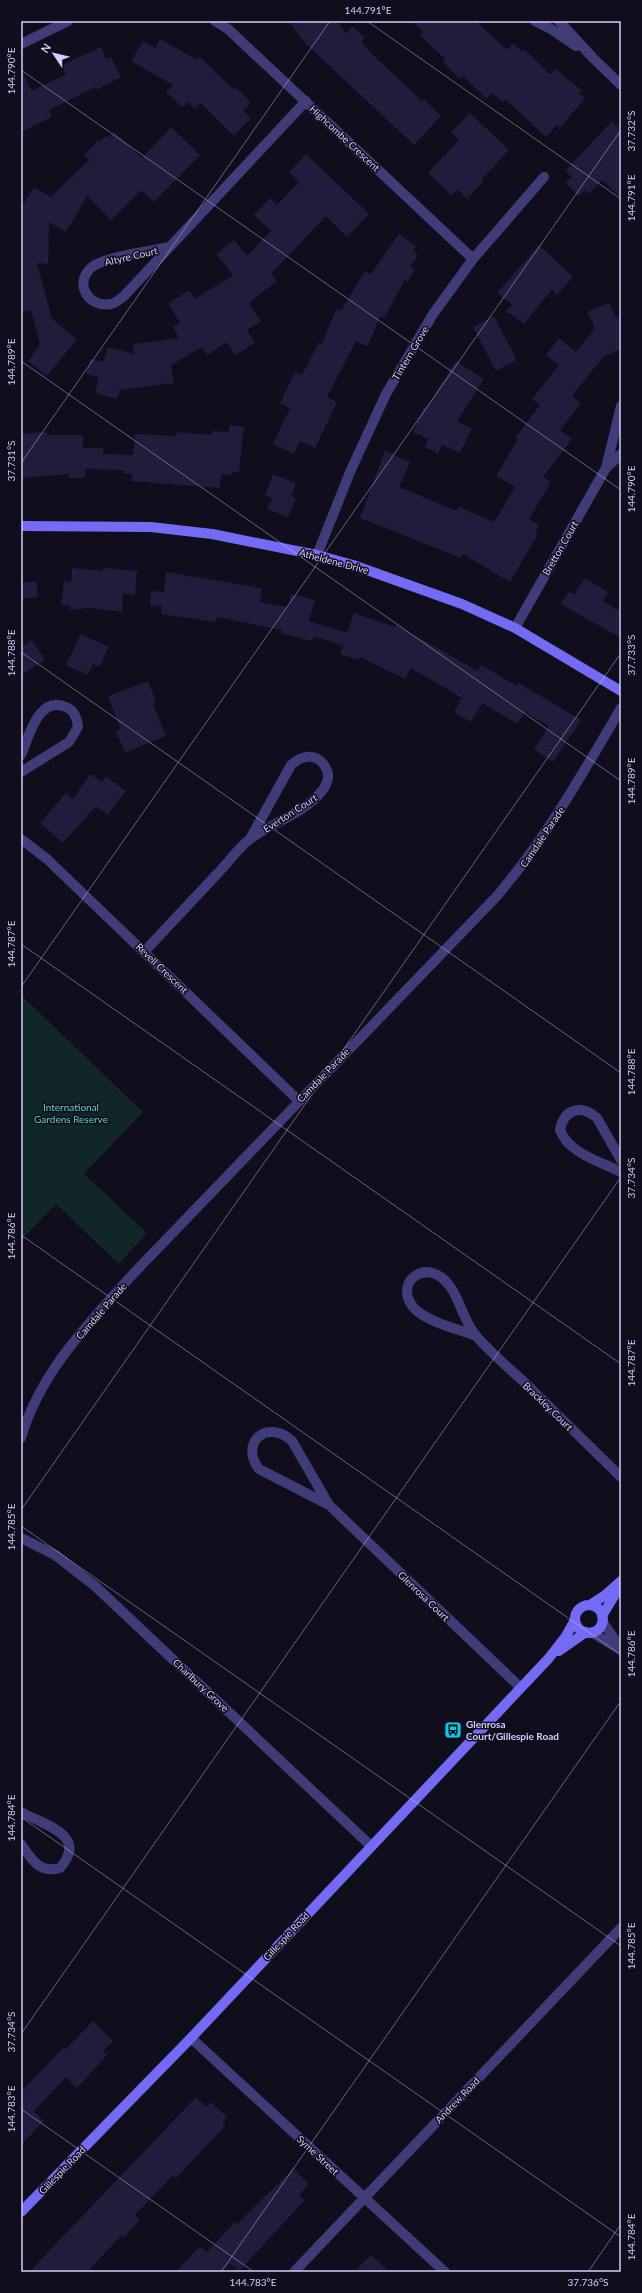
<svg xmlns="http://www.w3.org/2000/svg" width="642" height="2293" font-family="Lato,sans-serif">
  <style>
    .green { fill: #112626 }
    .building { fill: #231b3c }
    .lines { fill: none; stroke-linecap: round; stroke-linejoin: round }
    .street { stroke: #403c78; stroke-width: 10 }
    .secondary { stroke: #746bf4; stroke-width: 10 }
    .ticks { fill: none; stroke: #d4cdfb; stroke-width: 1; stroke-opacity: 0.45 }
    .labels { text-anchor: middle; dominant-baseline: central; stroke-width: 3; stroke-linejoin: round; paint-order: stroke }
    .street-label { font-size: 10px; fill: #d4cdfb; stroke: #100d1d }
    .park-label { font-size: 10px; fill: #60d4bc; stroke: #100d1d }
    .poi-label { font-size: 10px; font-weight: bold; fill: #d4cdfb; stroke: #100d1d; text-anchor: start }
    .neatline { fill: none; stroke: #d4cdfb; stroke-width: 1.5 }
    .ticks-label { font-size: 10px; text-anchor: middle; fill: #d4cdfb }
  </style>
  <rect width="100%" height="100%" fill="#100d1d"/>
  <path class="green" d="M 21,995 L 143,1112 L 84,1174 L 147,1233 L 119,1264 L 56,1204 L 21,1240 Z"/>
  <path class="building" d="M 288,21 L 337,21 L 346,33 L 352,26 L 365,38 L 361,42 L 371,53 L 422,101 L 424,99 L 441,116 L 414,145 L 305,43 Z
    M 412,21 L 476,21 L 507,50 L 513,43 L 522,52 L 524,49 L 551,75 L 556,69 L 582,91 L 579,94 L 585,98 L 560,128 L 557,125 L 546,137 L 505,99 L 503,102 L 492,93 L 487,99 L 463,76 L 460,79 L 443,62 L 445,59 L 420,35 L 423,32 Z
    M 160,39 L 197,60 L 200,57 L 234,90 L 236,88 L 251,102 L 243,111 L 251,118 L 234,136 L 201,103 L 195,109 L 187,102 L 182,107 L 166,92 L 173,85 L 131,61 L 143,41 L 155,48 Z
    M 101,47 L 106,59 L 111,57 L 121,77 L 96,90 L 95,87 L 49,110 L 52,117 L 21,132 L 21,70 L 32,91 L 66,74 L 62,65 Z
    M 470,113 L 509,150 L 481,180 L 483,182 L 467,199 L 457,189 L 451,195 L 428,173 L 459,140 L 451,132 Z
    M 612,121 L 621,130 L 621,198 L 602,180 L 589,194 L 585,190 L 579,196 L 565,183 L 572,177 L 565,171 Z
    M 171,127 L 200,155 L 154,202 L 141,190 L 111,220 L 87,196 L 66,232 L 49,222 L 48,264 L 37,263 L 52,319 L 77,339 L 47,376 L 28,361 L 40,344 L 31,310 L 21,312 L 21,208 L 34,187 L 51,197 L 89,160 L 84,155 L 98,140 L 100,142 L 106,136 L 108,138 L 114,132 L 142,158 Z
    M 306,154 L 369,214 L 347,237 L 326,216 L 271,274 L 277,281 L 249,303 L 261,321 L 247,330 L 255,343 L 235,355 L 227,342 L 207,355 L 202,347 L 171,365 L 174,383 L 120,390 L 117,399 L 95,393 L 99,377 L 86,374 L 90,359 L 103,362 L 108,347 L 134,354 L 133,344 L 179,338 L 173,327 L 180,323 L 168,303 L 190,290 L 195,299 L 233,275 L 216,254 L 234,240 L 247,256 L 271,231 L 254,215 L 270,198 L 277,205 L 299,182 L 289,172 Z
    M 399,234 L 416,246 L 413,251 L 418,255 L 410,267 L 415,270 L 407,282 L 405,280 L 384,318 L 380,316 L 368,346 L 356,341 L 327,397 L 337,402 L 315,448 L 300,441 L 294,454 L 273,444 L 290,408 L 280,403 L 295,372 L 302,375 L 319,342 L 322,344 L 336,309 L 341,311 L 365,271 L 371,274 Z
    M 539,245 L 573,277 L 557,295 L 552,289 L 524,324 L 505,310 L 513,305 L 497,293 Z
    M 609,303 L 616,318 L 621,315 L 621,349 L 603,357 L 572,396 L 581,403 L 560,430 L 572,439 L 543,477 L 551,482 L 529,519 L 539,525 L 535,532 L 538,534 L 510,582 L 463,554 L 461,558 L 360,518 L 385,451 L 410,462 L 399,487 L 457,511 L 459,507 L 494,522 L 515,487 L 496,476 L 518,439 L 515,438 L 540,405 L 532,399 L 559,365 L 546,355 L 559,338 L 576,352 L 595,328 L 587,312 Z
    M 494,316 L 515,356 L 515,361 L 496,371 L 473,327 Z
    M 456,361 L 484,379 L 457,421 L 472,428 L 460,453 L 442,445 L 438,453 L 425,447 L 428,439 L 413,432 L 424,407 L 426,408 Z
    M 229,425 L 244,427 L 239,472 L 233,472 L 232,475 L 221,474 L 220,488 L 131,481 L 132,474 L 123,473 L 123,470 L 85,469 L 85,478 L 69,478 L 69,474 L 21,478 L 21,434 L 47,432 L 47,435 L 83,435 L 83,448 L 103,448 L 103,454 L 133,455 L 135,434 L 176,436 L 177,432 L 212,435 L 212,431 L 229,432 Z
    M 273,474 L 296,483 L 291,496 L 296,498 L 288,517 L 267,509 L 272,498 L 265,496 Z
    M 72,568 L 103,571 L 103,568 L 137,571 L 135,595 L 123,594 L 122,612 L 90,608 L 69,610 L 70,605 L 61,605 L 64,581 L 71,582 Z
    M 166,572 L 262,588 L 260,602 L 288,607 L 291,594 L 315,600 L 309,621 L 347,633 L 354,613 L 395,627 L 396,625 L 478,671 L 481,665 L 517,686 L 519,683 L 581,720 L 553,762 L 534,749 L 549,726 L 525,712 L 517,724 L 482,703 L 471,722 L 454,712 L 462,698 L 411,668 L 405,679 L 360,657 L 359,660 L 340,654 L 343,646 L 314,636 L 312,641 L 281,633 L 282,630 L 217,617 L 216,622 L 161,614 L 162,606 L 150,605 L 151,591 L 164,592 Z
    M 585,578 L 608,592 L 603,601 L 621,612 L 621,638 L 561,604 L 569,591 L 574,595 Z
    M 36,581 L 38,597 L 21,599 L 21,583 Z
    M 81,634 L 109,647 L 99,667 L 93,664 L 88,675 L 66,665 Z
    M 32,640 L 45,660 L 21,675 L 21,647 Z
    M 148,681 L 156,702 L 153,704 L 166,736 L 125,753 L 116,731 L 121,729 L 108,696 Z
    M 90,774 L 102,782 L 106,776 L 126,791 L 108,815 L 96,806 L 63,843 L 40,823 L 66,793 L 73,799 Z
    M 93,2021 L 113,2041 L 103,2051 L 107,2055 L 77,2088 L 66,2077 L 38,2107 L 34,2112 L 44,2121 L 21,2145 L 21,2092 L 64,2047 L 66,2049 Z
    M 196,2097 L 206,2107 L 211,2102 L 227,2117 L 222,2122 L 226,2125 L 176,2178 L 173,2175 L 135,2215 L 140,2220 L 124,2237 L 122,2235 L 87,2272 L 29,2272 Z
    M 293,2169 L 309,2184 L 299,2195 L 305,2200 L 239,2271 L 230,2263 L 222,2272 L 176,2272 L 200,2246 L 207,2252 L 235,2222 L 237,2224 Z
    M 371,2255 L 390,2272 L 354,2272 Z"/>
  <g class="lines">
    <path class="street" d="M 215,21 L 228,29 L 473,259
      M 535,21 L 551,29 L 576,46
      M 559,21 L 593,58 L 621,85
      M 21,44 L 68,21
      M 169,247 C 152,251 104,257 92,267 C 73,283 88,308 111,304 C 115,304 120,299 124,296 L 306,101
      M 606,468 L 621,454
      M 317,555 L 350,472 L 386,394 L 433,314 L 473,259 L 544,177
      M 515,628 L 606,468 L 621,406
      M 21,755 C 29,737 38,695 66,707 C 74,710 77,718 78,727 L 69,742 L 21,772
      M 21,839 L 47,859 L 299,1101
      M 144,952 C 168,926 193,900 217,874 C 228,863 238,848 250,839 C 272,823 304,813 321,792 C 328,784 331,774 324,765 C 315,752 301,756 291,765 L 250,839
      M 621,1160 L 597,1118 C 581,1104 564,1109 560,1130 C 568,1153 601,1162 621,1172
      M 476,1336 C 458,1329 432,1323 417,1311 C 388,1285 429,1250 453,1291 C 461,1305 466,1325 477,1337 C 491,1353 509,1368 525,1383 C 557,1414 589,1446 621,1477
      M 21,1438 C 40,1372 89,1323 133,1274 L 497,896 C 546,838 583,773 621,708
      M 329,1505 L 259,1469 C 239,1443 267,1418 292,1441 L 329,1505 L 520,1687
      M 21,1538 L 55,1555 L 95,1586 L 371,1846
      M 602,1621 L 620,1647
      M 591,1632 L 621,1650
      M 21,1812 C 44,1825 89,1835 60,1868 C 40,1874 31,1859 21,1844
      M 191,2038 L 445,2272
      M 294,2272 L 621,1928"/>
    <path class="secondary" d="M 21,526 L 151,527 L 212,534 L 317,555 L 353,565 L 462,604 L 515,628 L 621,691
      M 590,1605 L 604,1596 L 621,1581
      M575 1619a14 14 0 1 1 28 0a14 14 0 1 1-28 0Z
      M 602,1616 L 619,1588
      M 559,1651 L 586,1632
      M 21,2212 L 191,2038 L 549,1658 L 566,1636 L 575,1620"/>
  </g>
  <path class="ticks" d="M 367,21 L 621,199M 21,70 L 621,490M 21,361 L 621,781M 21,463 L 330,21M 21,652 L 621,1073M 21,944 L 621,1364M 21,987 L 621,130M 21,1235 L 621,1655M 21,1510 L 621,653M 21,1526 L 621,1946M 21,1817 L 621,2237M 21,2034 L 621,1177M 21,2109 L 254,2272M 221,2272 L 621,1701M 588,2272 L 621,2224"/>
  <defs>
    <g id="bus-square" transform="scale(0.9)"><rect x="-9" y="-9" width="18" height="18" rx="4" fill="#12c5e2" stroke="#100d1d"/><path d="M-5-6H5V4H4V6H2V4H-2V6H-4V4H-5ZM-3.5-4V0h7V-4ZM-3.5 1.2v1.5H-2V1.2ZM2 1.2v1.5H3.5V1.2Z" fill="#111"/></g>
  </defs>
  <g fill-rule="evenodd">
    <use href="#bus-square" x="453" y="1730"/>
  </g>
  <g class="labels">
    <g class="street-label">
      <text transform="translate(345 138) rotate(43)">Highcombe Crescent</text>
      <text transform="translate(131 256) rotate(-13)">Altyre Court</text>
      <text transform="translate(410 353) rotate(-59)">Tintern Grove</text>
      <text transform="translate(560 548) rotate(-60)">Bretton Court</text>
      <text transform="translate(334 561) rotate(15)">Atheldene Drive</text>
      <text transform="translate(290 813) rotate(-33)">Everton Court</text>
      <text transform="translate(542 837) rotate(-56)">Camdale Parade</text>
      <text transform="translate(162 968) rotate(44)">Revell Crescent</text>
      <text transform="translate(323 1075) rotate(-46)">Camdale Parade</text>
      <text transform="translate(101 1311) rotate(-49)">Camdale Parade</text>
      <text transform="translate(548 1406) rotate(44)">Brackley Court</text>
      <text transform="translate(424 1596) rotate(44)">Glenrosa Court</text>
      <text transform="translate(201 1685) rotate(43)">Charlbury Grove</text>
      <text transform="translate(286 1936) rotate(-47)">Gillespie Road</text>
      <text transform="translate(457 2100) rotate(-46)">Andrew Road</text>
      <text transform="translate(318 2155) rotate(43)">Syme Street</text>
      <text transform="translate(62 2170) rotate(-46)">Gillespie Road</text>
    </g>
    <g class="park-label">
      <text x="71" y="1107">International<tspan x="71" dy="12">Gardens Reserve</tspan></text>
    </g>
    <g class="poi-label">
      <text x="466" y="1724">Glenrosa<tspan x="466" dy="12">Court/Gillespie Road</tspan></text>
    </g>
  </g>
  <rect width="642" height="2293" fill="none" stroke="#100d1d" stroke-width="44"/>
  <g transform="translate(54 54) rotate(305)" stroke="#100d1d" stroke-width="3" paint-order="stroke">
  <path d="M0-3L7 15L0 10L-7 15Z" fill="#d4cdfb"/>
  <text y="-6" font-size="11" font-weight="bold" text-anchor="middle" fill="#d4cdfb">N</text>
  </g>
  <rect x="22" y="22" width="598" height="2249" class="neatline"/>
  <g class="ticks-label">
    <text x="368" y="14">144.791°E</text>
    <text transform="translate(11 71) rotate(-90)" y="4">144.790°E</text>
    <text transform="translate(631 131) rotate(-90)" y="4">37.732°S</text>
    <text transform="translate(631 198) rotate(-90)" y="4">144.791°E</text>
    <text transform="translate(11 362) rotate(-90)" y="4">144.789°E</text>
    <text transform="translate(11 461) rotate(-90)" y="4">37.731°S</text>
    <text transform="translate(631 489) rotate(-90)" y="4">144.790°E</text>
    <text transform="translate(11 653) rotate(-90)" y="4">144.788°E</text>
    <text transform="translate(631 655) rotate(-90)" y="4">37.733°S</text>
    <text transform="translate(631 781) rotate(-90)" y="4">144.789°E</text>
    <text transform="translate(11 944) rotate(-90)" y="4">144.787°E</text>
    <text transform="translate(631 1072) rotate(-90)" y="4">144.788°E</text>
    <text transform="translate(631 1178) rotate(-90)" y="4">37.734°S</text>
    <text transform="translate(11 1236) rotate(-90)" y="4">144.786°E</text>
    <text transform="translate(631 1363) rotate(-90)" y="4">144.787°E</text>
    <text transform="translate(11 1527) rotate(-90)" y="4">144.785°E</text>
    <text transform="translate(631 1654) rotate(-90)" y="4">144.786°E</text>
    <text transform="translate(11 1818) rotate(-90)" y="4">144.784°E</text>
    <text transform="translate(631 1946) rotate(-90)" y="4">144.785°E</text>
    <text transform="translate(11 2032) rotate(-90)" y="4">37.734°S</text>
    <text transform="translate(11 2109) rotate(-90)" y="4">144.783°E</text>
    <text transform="translate(631 2237) rotate(-90)" y="4">144.784°E</text>
    <text x="253" y="2286">144.783°E</text>
    <text x="588" y="2286">37.736°S</text>
  </g>
</svg>
